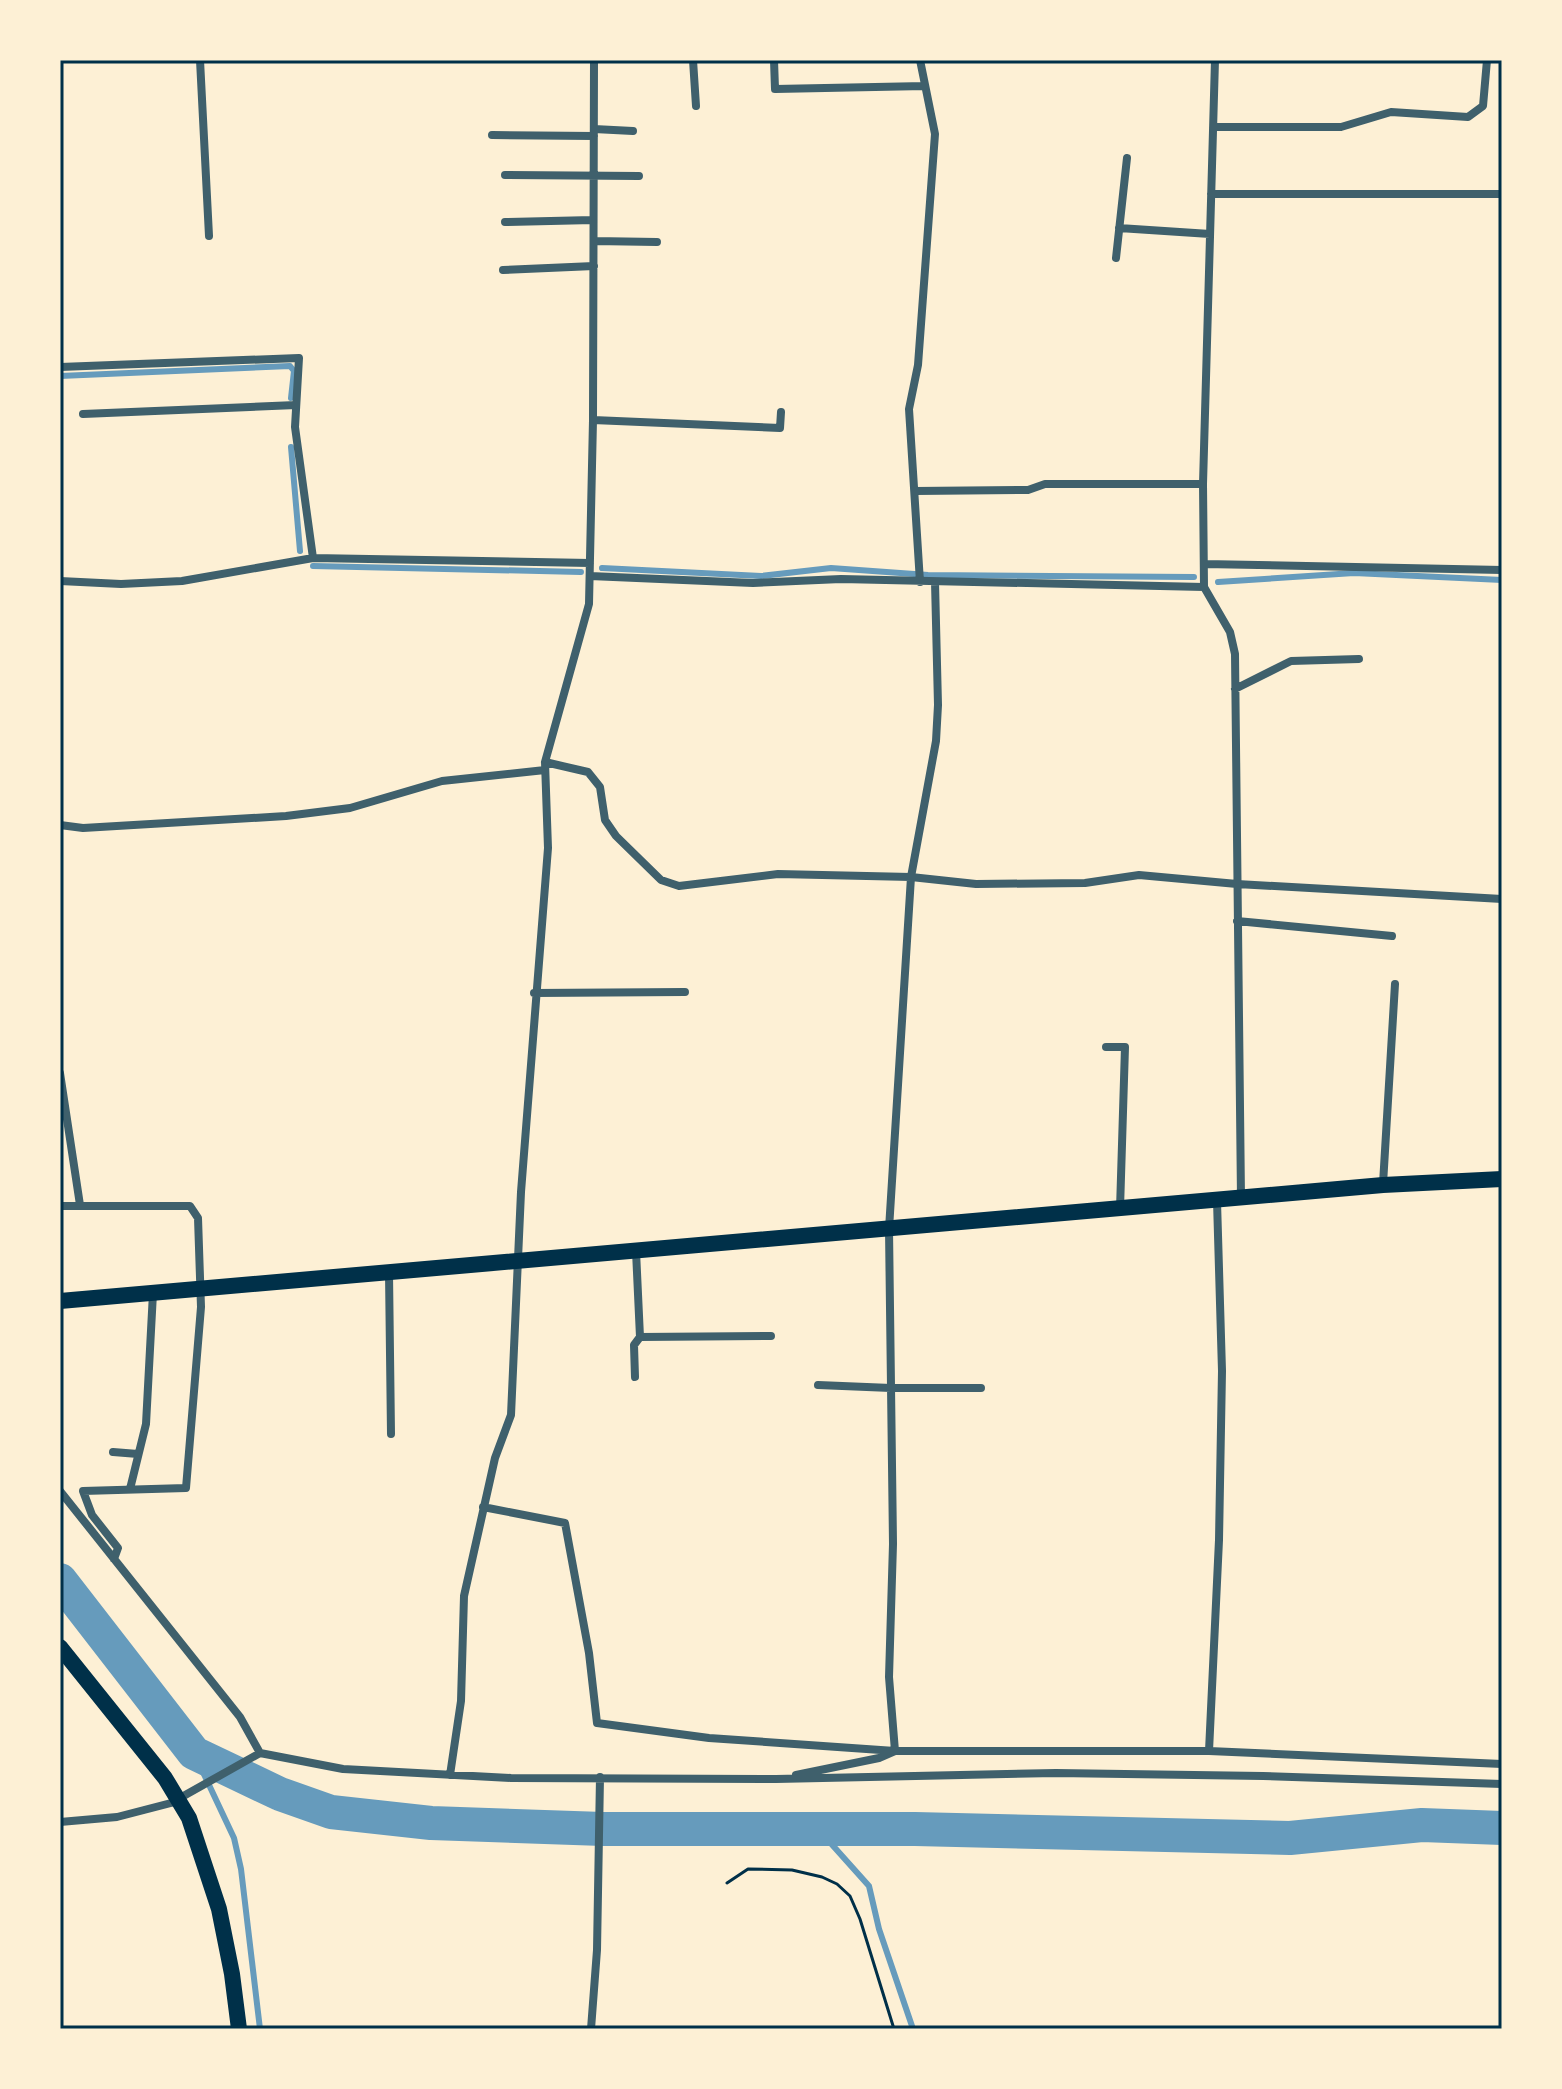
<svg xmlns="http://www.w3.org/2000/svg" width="1562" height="2089" font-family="'Source Sans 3',sans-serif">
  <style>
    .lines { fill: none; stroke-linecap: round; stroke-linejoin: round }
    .stream { stroke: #669bbc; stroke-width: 6 }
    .river { stroke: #669bbc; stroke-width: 34 }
    .path { stroke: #003049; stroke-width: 3 }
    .minor { stroke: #3f606c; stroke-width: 8 }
    .primary { stroke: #003049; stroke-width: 16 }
    .neatline { fill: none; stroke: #003049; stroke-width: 3 }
  </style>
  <rect width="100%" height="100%" fill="#fdf0d5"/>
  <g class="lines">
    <path class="stream" d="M 60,376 L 290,366 L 294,371 L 291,398
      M 291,447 L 300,551
      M 313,566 L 581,572
      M 602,568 L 761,576 L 831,568 L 928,575 L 1194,577
      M 1218,582 L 1354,573 L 1502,580
      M 194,1753 L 234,1838 L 241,1869 L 260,2029
      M 818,1829 L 869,1886 L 879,1929 L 913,2029"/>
    <path class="river" d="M 60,1580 L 194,1753 L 280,1794 L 331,1812 L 431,1823 L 603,1829 L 915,1829 L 1290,1838 L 1422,1825 L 1502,1828"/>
    <path class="path" d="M 727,1883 L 748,1869 L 792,1870 L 822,1877 L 837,1884 L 850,1896 L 860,1919 L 894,2029"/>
    <path class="minor" d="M 200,60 L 209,236
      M 693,60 L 696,106
      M 774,60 L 775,89 L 925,86
      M 920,60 L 935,134 L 918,365 L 909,409 L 920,582
      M 1215,60 L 1203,484 L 1204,587 L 1230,632 L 1235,654 L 1241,1198
      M 1213,127 L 1341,127 L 1391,112 L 1468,117 L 1483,106 L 1487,60
      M 594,129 L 633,131
      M 492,135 L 594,136
      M 505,175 L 639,176
      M 1211,194 L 1502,194
      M 505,222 L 593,220
      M 1119,228 L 1210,234
      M 594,241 L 657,242
      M 1116,258 L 1127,158
      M 503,270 L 594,266
      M 60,367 L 299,358 L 295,427 L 313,558
      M 83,414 L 296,405
      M 593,420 L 780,428 L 781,412
      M 915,491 L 1028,490 L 1045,484 L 1203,484
      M 1204,564 L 1502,570
      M 590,576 L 753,583 L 841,579 L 1204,587
      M 60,581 L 121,584 L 182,581 L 313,558 L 590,563
      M 1235,689 L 1291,661 L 1359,659
      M 545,762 L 588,772 L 600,787 L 605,820 L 616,836 L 661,880 L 679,886 L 778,874 L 911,877 L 976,884 L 1085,883 L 1139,875 L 1237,884 L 1502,899
      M 60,825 L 83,828 L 286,816 L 350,808 L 442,781 L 545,770
      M 1237,921 L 1392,936
      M 534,993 L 685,992
      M 1106,1047 L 1125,1047 L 1120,1209
      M 60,1073 L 80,1205
      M 1383,1184 L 1395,984
      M 60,1206 L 190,1206 L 198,1218 L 201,1307 L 186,1488 L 83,1491 L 92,1515 L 118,1548 L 114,1559
      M 389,1273 L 391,1434
      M 640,1337 L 771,1336
      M 635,1377 L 634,1345 L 640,1337 L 636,1251
      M 818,1385 L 891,1388 L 981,1388
      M 113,1452 L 138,1454
      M 130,1489 L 146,1424 L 153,1293
      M 60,1491 L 240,1717 L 260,1753
      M 483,1507 L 565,1523 L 589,1653 L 597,1723 L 709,1738 L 895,1751 L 1209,1751 L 1502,1764
      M 1209,1751 L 1219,1540 L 1222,1371 L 1217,1201
      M 450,1775 L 461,1701 L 464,1596 L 495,1458 L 511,1415 L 521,1192 L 548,848 L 545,762 L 589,604 L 593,420 L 594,60
      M 796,1775 L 879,1758 L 895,1751 L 889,1677 L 893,1544 L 889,1229 L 911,877 L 936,741 L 938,705 L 935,582
      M 60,1822 L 117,1817 L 171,1803 L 260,1753 L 343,1769 L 511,1778 L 776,1779 L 1056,1773 L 1263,1776 L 1502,1784
      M 591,2029 L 597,1950 L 600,1777"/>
    <path class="primary" d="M 60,1301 L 1383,1185 L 1502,1179
      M 60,1647 L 165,1778 L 189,1818 L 219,1909 L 232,1974 L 239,2029"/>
  </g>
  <rect width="1562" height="2089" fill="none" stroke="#fdf0d5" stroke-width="124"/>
  <rect x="62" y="62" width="1438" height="1965" class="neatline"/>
</svg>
